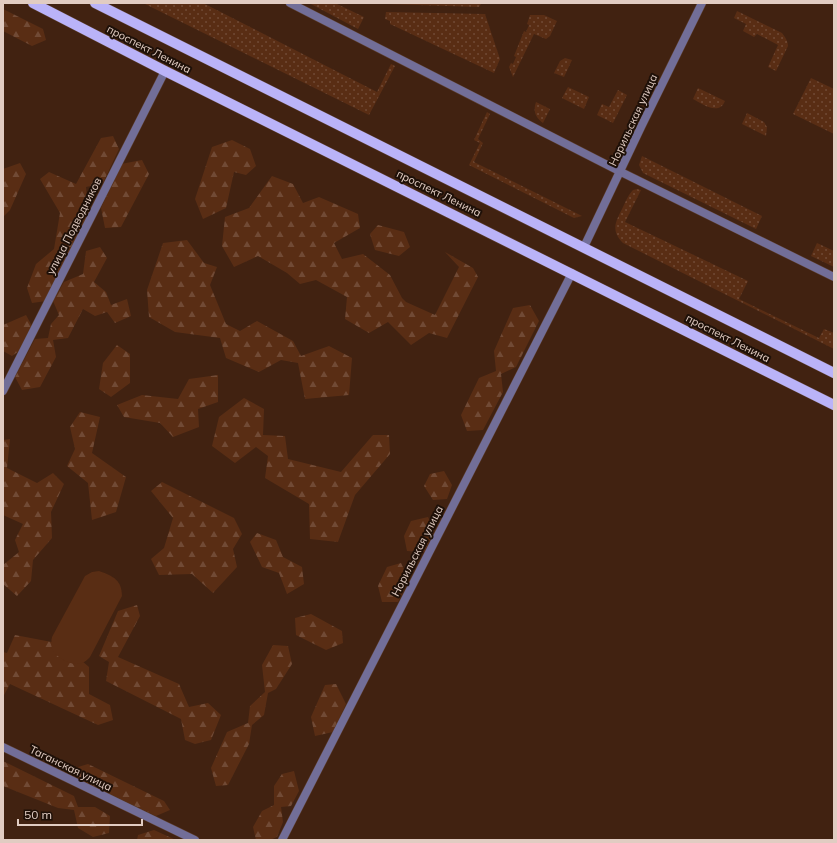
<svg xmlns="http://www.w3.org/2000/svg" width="837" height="843" font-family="Mulish,sans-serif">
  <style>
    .grass { fill: url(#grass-dots) }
    .forest { fill: url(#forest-firs) }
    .garden { fill: #592d14 }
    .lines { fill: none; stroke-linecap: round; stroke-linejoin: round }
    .minor-casing { stroke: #5b3d2d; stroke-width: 9 }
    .tertiary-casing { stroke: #5b3d2d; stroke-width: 9 }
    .primary-casing { stroke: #5b3d2d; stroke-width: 11 }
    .minor { stroke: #726e98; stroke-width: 8 }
    .tertiary { stroke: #726e98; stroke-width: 8 }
    .primary { stroke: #bab3f8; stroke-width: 10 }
    .labels { text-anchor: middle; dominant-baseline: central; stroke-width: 4; stroke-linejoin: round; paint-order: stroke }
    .street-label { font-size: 11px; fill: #e1ccc2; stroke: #1e1008 }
  </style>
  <defs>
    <pattern id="grass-dots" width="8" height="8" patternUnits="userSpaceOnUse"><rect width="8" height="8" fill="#592d14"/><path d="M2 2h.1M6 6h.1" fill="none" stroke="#714a35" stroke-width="1.8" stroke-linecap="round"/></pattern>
    <pattern id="forest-firs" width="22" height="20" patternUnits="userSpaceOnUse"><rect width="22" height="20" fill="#592d14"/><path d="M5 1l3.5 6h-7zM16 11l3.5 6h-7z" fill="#714a35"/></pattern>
  </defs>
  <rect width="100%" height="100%" fill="#412211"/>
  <path class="grass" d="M 143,3 L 203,3 L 377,92 L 391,64 L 395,66 L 369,115 Z
    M 309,3 L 335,3 L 364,17 L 358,29 Z
    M 387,3 L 481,3 L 481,4 L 479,7 L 386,4 Z
    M 737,11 L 782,33 C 785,37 788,41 788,46 L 776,71 L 768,67 L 778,45 L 757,34 L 754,37 L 743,31 L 746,24 L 734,18 Z
    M 386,12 L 485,14 L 500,59 L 494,73 L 390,24 L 390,21 L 385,19 Z
    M 530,15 L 544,15 L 557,21 L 550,36 L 546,39 L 534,34 L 513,77 L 509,67 L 511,63 L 513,64 L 516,57 L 514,56 L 524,31 L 526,32 L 529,25 L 527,24 Z
    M 565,58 L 572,60 L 564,77 L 554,73 L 560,61 Z
    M 811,78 L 834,89 L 834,134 L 793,114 Z
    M 568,87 L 589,97 L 584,109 L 562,98 Z
    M 698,88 L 725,101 C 719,116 702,104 693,99 Z
    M 618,90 L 627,95 L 613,123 L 597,115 L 602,104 L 609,107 Z
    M 536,102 L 550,109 L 543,123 C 535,117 533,111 536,102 Z
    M 487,112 L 490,114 L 478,139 L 483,143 L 474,162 L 582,216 L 574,218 L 469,165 L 480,143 L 474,140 Z
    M 747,113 L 764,122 L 767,127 L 766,136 L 742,124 Z
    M 642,156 L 762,216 L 756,229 L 643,173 L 639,165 Z
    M 637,189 L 641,190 L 625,222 L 748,281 L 739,299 L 819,338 L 824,329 L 834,333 L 834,349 L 623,243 C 610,230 616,221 623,207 C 626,201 628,195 633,190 Z
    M 817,243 L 834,251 L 834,267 L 811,256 Z"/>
  <path class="forest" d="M 3,9 L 43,29 L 46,40 L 32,46 L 3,31 Z
    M 113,136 L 119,149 L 103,183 L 86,187 L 89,216 L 46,301 L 32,303 L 27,288 L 36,264 L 54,249 L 60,213 L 40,179 L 49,172 L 76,184 L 101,138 Z
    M 232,140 L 250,149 L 256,166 L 246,175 L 234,172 L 226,208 L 203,219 L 195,199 L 212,147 Z
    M 142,160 L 149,174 L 121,227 L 105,228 L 101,208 L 121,164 Z
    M 20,163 L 26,174 L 10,210 L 3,217 L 3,169 Z
    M 272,176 L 293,184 L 303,203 L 319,197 L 358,214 L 360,228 L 334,243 L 342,259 L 363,254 L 390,275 L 402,298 L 406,302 L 435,315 L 459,267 L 445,252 L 473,268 L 478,277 L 447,338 L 429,333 L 411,345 L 388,322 L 369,333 L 345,319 L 347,297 L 316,280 L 300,284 L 287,273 L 258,256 L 234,267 L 222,246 L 225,217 L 249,208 Z
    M 378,225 L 404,232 L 410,247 L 399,256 L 375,250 L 370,234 Z
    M 187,240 L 204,263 L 217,267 L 210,285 L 226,324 L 240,331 L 257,321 L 293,341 L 301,356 L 329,346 L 352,358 L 349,395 L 305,399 L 298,363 L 281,360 L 259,372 L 226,358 L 220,338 L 175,332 L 149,317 L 147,290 L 163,243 Z
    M 100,247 L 107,258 L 94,282 L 106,292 L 111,305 L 127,299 L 131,316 L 115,323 L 107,312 L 95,316 L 83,309 L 68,338 L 53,340 L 56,357 L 40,387 L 22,390 L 15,377 L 35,339 L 48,338 L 51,324 L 59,315 L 53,301 L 64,282 L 83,274 L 86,251 Z
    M 530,305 L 539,321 L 516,367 L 501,374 L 503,392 L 483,430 L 467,431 L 461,415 L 479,378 L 496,371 L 494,351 L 513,308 Z
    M 26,315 L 32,326 L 22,349 L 12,356 L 3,351 L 3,325 Z
    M 117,345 L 130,354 L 130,383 L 111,397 L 99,389 L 103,363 Z
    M 218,375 L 218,402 L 198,409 L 199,427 L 173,437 L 160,423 L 124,417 L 117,405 L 142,395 L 178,399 L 189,379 Z
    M 244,398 L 264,409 L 263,435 L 285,436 L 288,459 L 341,472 L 373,435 L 389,435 L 390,454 L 355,495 L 338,542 L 310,539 L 309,504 L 265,478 L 268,456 L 256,447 L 235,463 L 212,446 L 219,417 Z
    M 80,412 L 100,417 L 92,453 L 126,477 L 116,512 L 92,520 L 88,483 L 67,466 L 75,449 L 70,427 Z
    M 10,439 L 7,468 L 37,483 L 53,473 L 64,484 L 51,512 L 52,538 L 33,560 L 31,581 L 17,596 L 3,584 L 3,565 L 19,552 L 15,540 L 23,524 L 3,515 L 3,440 Z
    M 444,471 L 452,485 L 447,499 L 433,500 L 424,486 L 430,474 Z
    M 162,482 L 234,518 L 242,534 L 233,549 L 237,567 L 213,593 L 192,574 L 159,575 L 151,559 L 164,548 L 173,518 L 151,491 Z
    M 428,517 L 434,530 L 425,552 L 407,551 L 404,536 L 411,521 Z
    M 257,533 L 276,540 L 283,557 L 302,567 L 304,584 L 287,594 L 279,573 L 262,567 L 250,542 Z
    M 401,563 L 409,580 L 398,602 L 382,602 L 378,586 L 387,567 Z
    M 137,605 L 140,616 L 118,657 L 179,684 L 189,707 L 208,703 L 221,715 L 211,740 L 195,744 L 185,740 L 181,719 L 106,681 L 109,662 L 99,656 L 118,611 Z
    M 311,614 L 342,631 L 343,643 L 326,650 L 296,635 L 295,618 Z
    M 15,635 L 62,644 L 89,667 L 89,694 L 110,705 L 113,720 L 98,725 L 10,684 L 3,697 L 3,652 L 7,653 Z
    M 273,645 L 288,646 L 292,664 L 276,689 L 268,693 L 264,715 L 252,725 L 249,744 L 228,785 L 216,786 L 211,768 L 227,732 L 248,723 L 250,706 L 265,692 L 262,665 Z
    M 336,684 L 346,704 L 333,732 L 315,736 L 311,717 L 325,685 Z
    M 3,761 L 74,796 L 78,807 L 95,807 L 110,816 L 109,833 L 93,837 L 78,828 L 74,810 L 58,808 L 3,786 Z
    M 88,764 L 164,801 L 170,810 L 156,816 L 78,779 L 78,767 Z
    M 294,771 L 299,791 L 291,806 L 281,807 L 283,822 L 277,837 L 270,840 L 256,840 L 253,827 L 262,811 L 274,805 L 274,786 L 282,774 Z
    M 154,830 L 176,840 L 137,840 L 138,835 Z"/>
  <path class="garden" d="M 99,571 C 113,576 122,580 122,596 L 90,657 C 88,659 85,662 82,663 C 73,667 56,658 52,649 C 51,645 51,641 52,637 L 85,576 L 92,572 Z"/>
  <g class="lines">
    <g class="minor-casing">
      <path id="minor" d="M 290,3 L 621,172 L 834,277
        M 3,391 L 165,71
        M 3,747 L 195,840
        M 282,840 L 572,273"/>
    </g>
    <g class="tertiary-casing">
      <path id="tertiary" d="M 584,247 L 641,127 L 702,3"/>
    </g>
    <g class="primary-casing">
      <path id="primary" d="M 33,3 L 165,71 L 834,405
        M 95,3 L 834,373"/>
    </g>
    <use href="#minor" class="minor"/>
    <use href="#tertiary" class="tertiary"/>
    <use href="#primary" class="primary"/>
  </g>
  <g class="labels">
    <g class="street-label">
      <text transform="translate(149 49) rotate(27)">проспект Ленина</text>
      <text transform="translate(633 120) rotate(-65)">Норильская улица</text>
      <text transform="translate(439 193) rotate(26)">проспект Ленина</text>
      <text transform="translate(74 226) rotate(-63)">улица Подводников</text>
      <text transform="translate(728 338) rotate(27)">проспект Ленина</text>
      <text transform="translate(417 551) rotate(-63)">Норильская улица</text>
      <text transform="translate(71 768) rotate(26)">Таганская улица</text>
    </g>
  </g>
  <rect width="837" height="843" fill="none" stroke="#e1ccc2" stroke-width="8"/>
  <path d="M18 819v6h124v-6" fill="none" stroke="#e1ccc2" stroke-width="2"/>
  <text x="24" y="819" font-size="12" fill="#e1ccc2" stroke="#1e1008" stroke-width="3" paint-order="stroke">50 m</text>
</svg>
